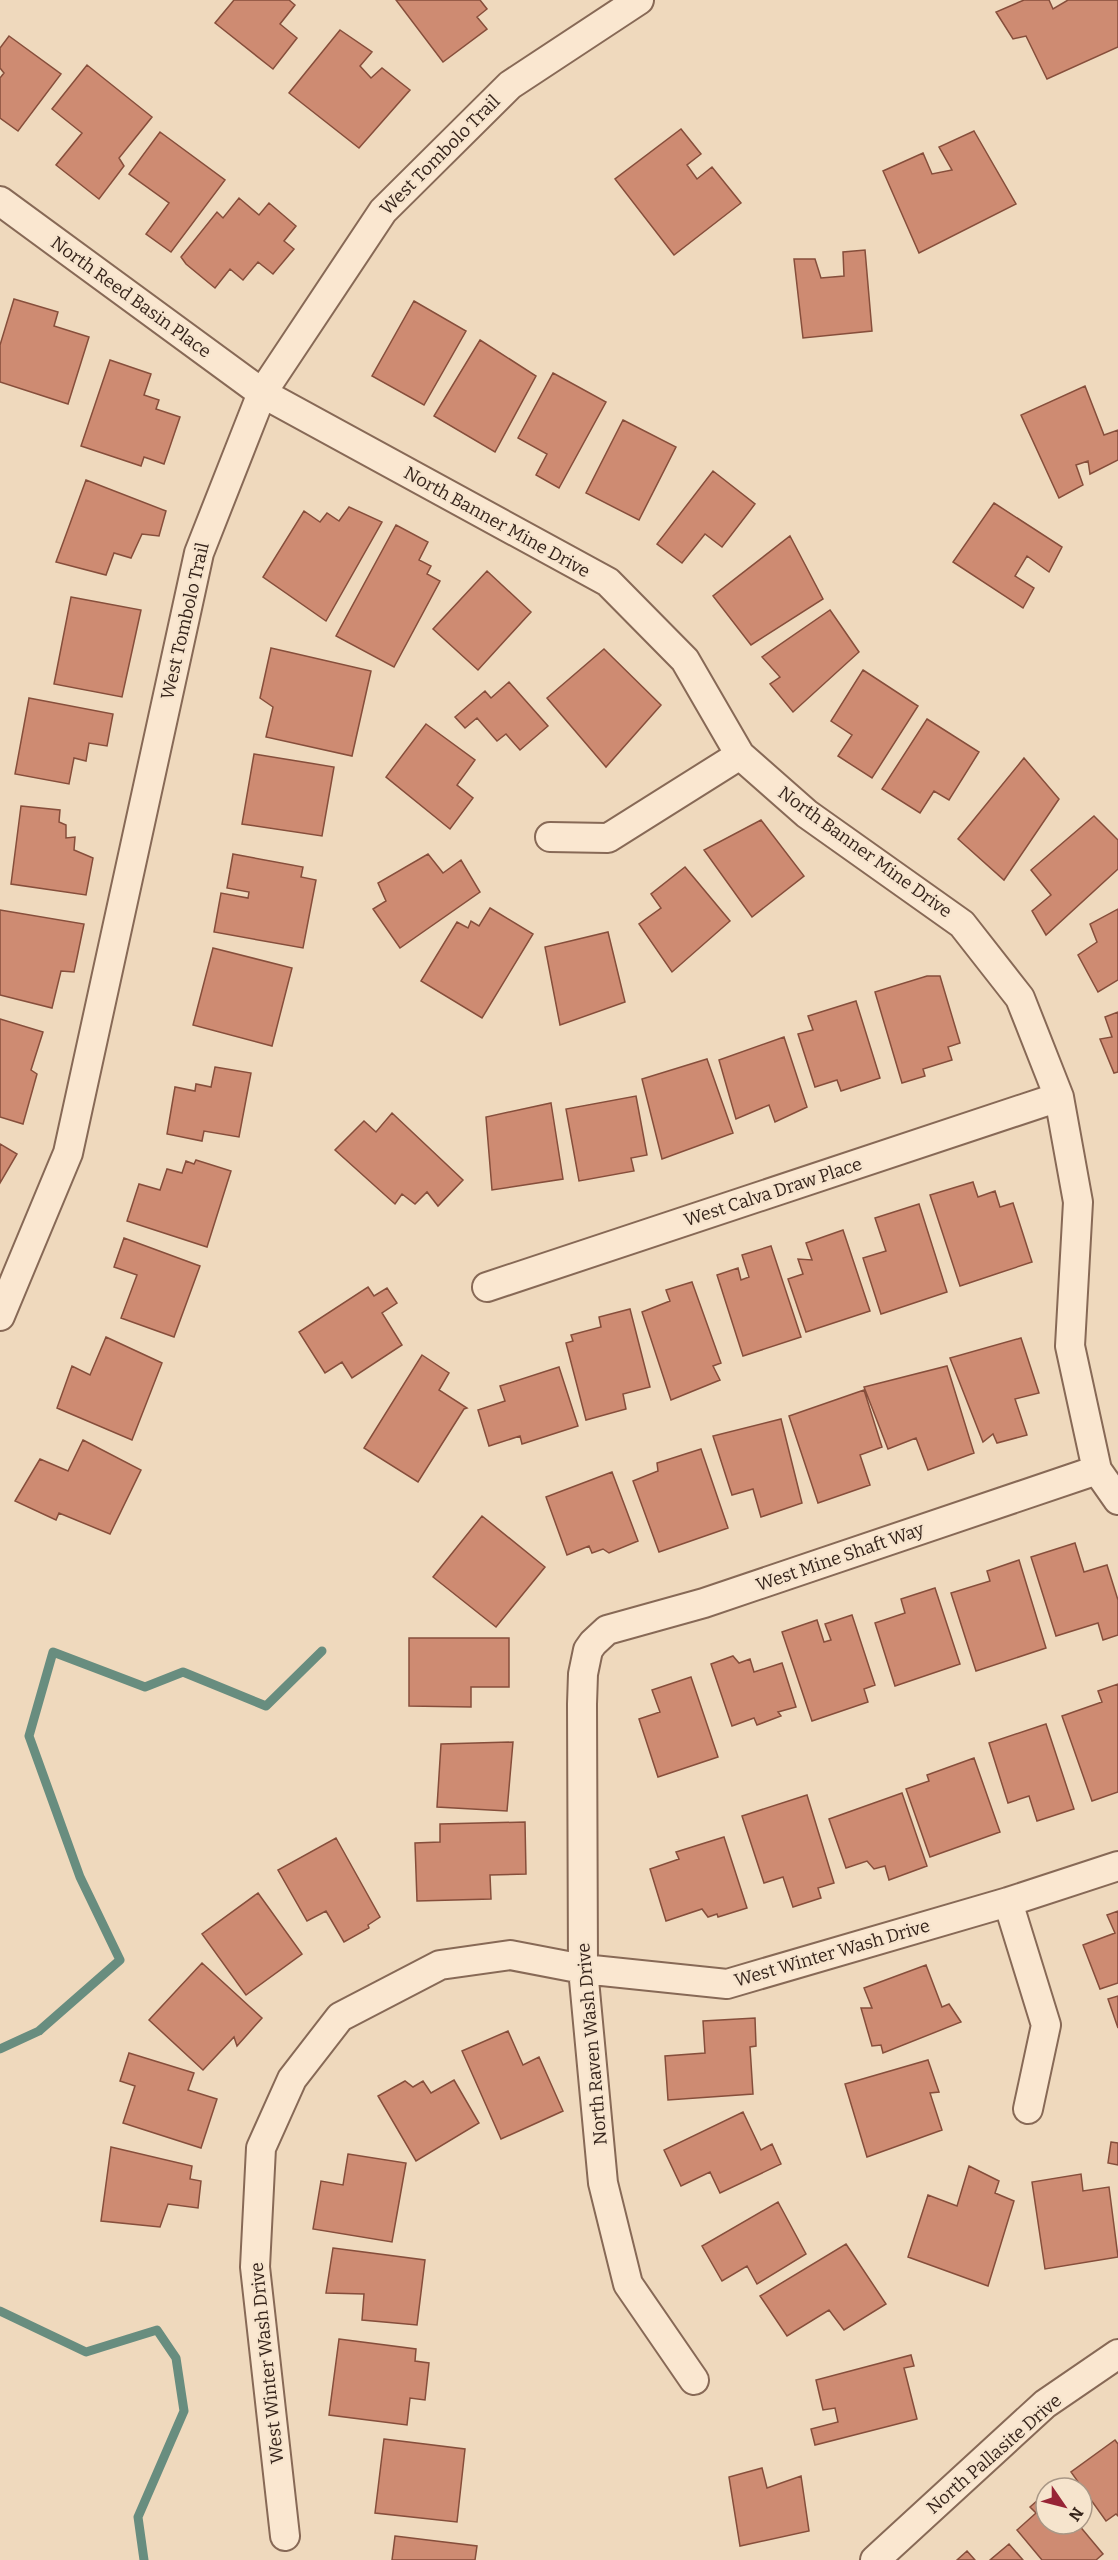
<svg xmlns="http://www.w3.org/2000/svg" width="1118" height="2560" font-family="Bitter,serif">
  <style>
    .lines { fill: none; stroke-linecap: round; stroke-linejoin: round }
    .stream { stroke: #688d7f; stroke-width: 9 }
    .building { fill: #ce8b72; stroke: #864e3b; stroke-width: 1.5 }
    .street-casing { stroke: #876956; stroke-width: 32 }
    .street { stroke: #fae7d0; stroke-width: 28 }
    .labels { text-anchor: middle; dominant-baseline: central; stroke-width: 4.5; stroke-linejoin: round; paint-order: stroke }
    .street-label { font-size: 18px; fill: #36241b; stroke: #f6e4cd }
  </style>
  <rect width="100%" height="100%" fill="#efd9bd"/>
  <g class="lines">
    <path class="stream" d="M 0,2049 L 39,2031 L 120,1960 L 80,1877 L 29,1736 L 53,1652 L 145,1687 L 183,1672 L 266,1706 L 322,1651
      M 0,2311 L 86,2352 L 157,2330 L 176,2358 L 184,2411 L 138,2517 L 144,2560"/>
  </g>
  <path class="building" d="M 234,0 L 289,0 L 295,5 L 280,24 L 297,38 L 273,69 L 215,23 Z
    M 396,0 L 480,0 L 487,9 L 477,17 L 487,29 L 443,62 Z
    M 1024,0 L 1049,0 L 1053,9 L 1068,0 L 1118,0 L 1118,47 L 1047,79 L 1026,36 L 1013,39 L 996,12 Z
    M 340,30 L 372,52 L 360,66 L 371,78 L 382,68 L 410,90 L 359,148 L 289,93 Z
    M 9,36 L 61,74 L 18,131 L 0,118 L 0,78 L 4,73 L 0,68 L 0,48 Z
    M 87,65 L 152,117 L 119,158 L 124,166 L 99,199 L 56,165 L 82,133 L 52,109 Z
    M 681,129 L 701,154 L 687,165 L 697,179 L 712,167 L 741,203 L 674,255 L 615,179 Z
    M 974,131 L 1016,204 L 919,253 L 883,171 L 923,153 L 932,174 L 952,170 L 939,147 Z
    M 160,132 L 225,180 L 171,252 L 146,234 L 169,203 L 129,174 Z
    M 239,198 L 259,215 L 269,203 L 296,226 L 284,241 L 294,249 L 273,274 L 258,262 L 243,280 L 230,269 L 215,288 L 186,264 L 181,257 L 217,212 L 223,218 Z
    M 865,250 L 872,331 L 803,338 L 794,259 L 815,259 L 821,278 L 844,276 L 843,252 Z
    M 14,299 L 58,312 L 54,326 L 89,337 L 68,404 L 0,382 L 0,345 Z
    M 414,301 L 466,331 L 424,405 L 372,376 Z
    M 480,340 L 536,376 L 495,452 L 434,416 Z
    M 110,360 L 151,374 L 144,395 L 159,400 L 156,409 L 180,417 L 164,464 L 144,457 L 141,466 L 81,446 Z
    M 553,373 L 606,402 L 559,488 L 536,475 L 547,454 L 518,438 Z
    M 1085,386 L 1104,435 L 1118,430 L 1118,460 L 1090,474 L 1088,461 L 1076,465 L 1083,485 L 1059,498 L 1021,415 Z
    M 623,420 L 676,447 L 639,520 L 586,493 Z
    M 713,471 L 755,504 L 722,547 L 705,534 L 682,563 L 657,544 Z
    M 86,480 L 166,511 L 159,536 L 142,534 L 131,558 L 114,553 L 106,575 L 56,562 Z
    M 994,503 L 1062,547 L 1049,572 L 1027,556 L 1015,576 L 1034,588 L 1023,608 L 953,562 Z
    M 349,507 L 382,522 L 326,621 L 263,577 L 304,511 L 320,522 L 327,513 L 339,521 Z
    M 396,525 L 428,542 L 419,560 L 431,566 L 427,574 L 440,581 L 394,667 L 336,636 Z
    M 790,536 L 823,599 L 751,645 L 713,596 Z
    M 487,571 L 531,612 L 478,670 L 433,629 Z
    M 71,597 L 141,610 L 122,697 L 54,684 Z
    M 830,610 L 859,652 L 793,712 L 770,684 L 780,677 L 762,657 Z
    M 271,648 L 371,671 L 352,756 L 266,737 L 273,707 L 260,698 Z
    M 604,649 L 661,705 L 606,767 L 547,698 Z
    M 863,670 L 918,706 L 872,778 L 838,756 L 852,735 L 831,721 Z
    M 509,682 L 548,726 L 520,750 L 506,734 L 497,741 L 477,718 L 465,728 L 455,717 L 485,691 L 491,698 Z
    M 29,698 L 113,714 L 107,746 L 89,743 L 86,761 L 74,758 L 69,784 L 15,774 Z
    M 927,719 L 979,752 L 949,800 L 934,791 L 920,813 L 882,789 Z
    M 426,724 L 475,760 L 457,785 L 473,798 L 450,829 L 386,777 Z
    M 254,754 L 334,767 L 322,836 L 242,824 Z
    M 1024,758 L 1059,799 L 1004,880 L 958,839 Z
    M 21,806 L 60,810 L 59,822 L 66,825 L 66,838 L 75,837 L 74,850 L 93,858 L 86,895 L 11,884 Z
    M 1094,816 L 1118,840 L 1118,869 L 1046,935 L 1032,911 L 1051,895 L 1031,870 Z
    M 761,820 L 804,876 L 752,917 L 704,850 Z
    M 233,854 L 303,867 L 301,877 L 316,880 L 303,948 L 214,932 L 221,893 L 248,898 L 249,892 L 227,888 Z
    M 428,854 L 443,873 L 461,860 L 480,892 L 400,948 L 373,909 L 386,901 L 378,883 Z
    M 685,867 L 730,921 L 672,972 L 639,924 L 661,908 L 651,894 Z
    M 490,908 L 533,934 L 482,1018 L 421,981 L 457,922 L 468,928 L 471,921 L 479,926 Z
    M 1118,909 L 1118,980 L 1098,992 L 1078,955 L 1097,942 L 1090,924 Z
    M 0,910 L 84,924 L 74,972 L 61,971 L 52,1008 L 0,995 Z
    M 608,932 L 625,1002 L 560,1025 L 545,947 Z
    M 213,948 L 292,968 L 272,1046 L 193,1025 Z
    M 927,976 L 940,976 L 960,1043 L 948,1047 L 952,1060 L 923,1069 L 925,1076 L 902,1083 L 875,992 Z
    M 856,1001 L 880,1078 L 841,1091 L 837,1080 L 815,1087 L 798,1034 L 813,1030 L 808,1016 Z
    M 1118,1012 L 1118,1072 L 1114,1073 L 1100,1039 L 1112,1037 L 1105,1017 Z
    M 0,1019 L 43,1032 L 31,1070 L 37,1074 L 23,1124 L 0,1117 Z
    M 784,1037 L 807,1107 L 775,1122 L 769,1105 L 736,1119 L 719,1060 Z
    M 707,1059 L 733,1133 L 662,1159 L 642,1079 Z
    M 215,1067 L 251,1073 L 239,1137 L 204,1131 L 202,1141 L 167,1134 L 175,1087 L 195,1091 L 196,1084 L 211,1087 Z
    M 636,1096 L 647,1155 L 631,1158 L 634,1171 L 579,1181 L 566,1109 Z
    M 551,1103 L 563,1179 L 492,1190 L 486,1117 Z
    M 392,1113 L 463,1180 L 438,1206 L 427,1192 L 415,1204 L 402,1194 L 395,1204 L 335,1150 L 364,1121 L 376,1132 Z
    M 0,1144 L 17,1154 L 0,1183 Z
    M 196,1160 L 231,1171 L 207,1247 L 127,1221 L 139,1184 L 160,1190 L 167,1169 L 182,1173 L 186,1161 L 194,1164 Z
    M 973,1182 L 978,1197 L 995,1191 L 1000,1207 L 1013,1203 L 1032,1262 L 960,1286 L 930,1195 Z
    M 919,1204 L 947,1292 L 881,1314 L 863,1258 L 886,1251 L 875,1218 Z
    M 843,1230 L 870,1311 L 806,1332 L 788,1279 L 803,1274 L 798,1259 L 812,1260 L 806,1243 Z
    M 124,1238 L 200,1266 L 174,1337 L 121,1318 L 137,1275 L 114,1267 Z
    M 771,1246 L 801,1337 L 743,1356 L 717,1275 L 738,1268 L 741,1280 L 749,1277 L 742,1255 Z
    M 692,1282 L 721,1363 L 713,1366 L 720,1380 L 671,1400 L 642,1312 L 670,1301 L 666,1290 Z
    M 368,1287 L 374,1296 L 387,1288 L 397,1303 L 382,1313 L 402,1345 L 352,1378 L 342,1362 L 325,1373 L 299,1332 Z
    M 630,1309 L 650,1387 L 623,1394 L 626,1409 L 586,1420 L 566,1343 L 573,1341 L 571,1335 L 601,1327 L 599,1317 Z
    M 106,1337 L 162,1363 L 132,1440 L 57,1408 L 72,1366 L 90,1375 Z
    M 1021,1338 L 1039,1393 L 1015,1399 L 1027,1435 L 997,1443 L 993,1434 L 983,1442 L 950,1358 Z
    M 422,1355 L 449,1373 L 439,1390 L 467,1408 L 464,1409 L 418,1482 L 364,1448 Z
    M 947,1366 L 974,1453 L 928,1470 L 916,1438 L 888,1449 L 864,1387 Z
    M 559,1367 L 578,1426 L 522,1444 L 520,1436 L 489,1446 L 478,1410 L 505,1401 L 500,1386 Z
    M 864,1390 L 882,1447 L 860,1455 L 870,1485 L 818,1503 L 789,1416 Z
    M 781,1419 L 802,1503 L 761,1517 L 753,1489 L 732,1495 L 713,1436 Z
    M 83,1440 L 141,1470 L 110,1534 L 59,1513 L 56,1520 L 15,1501 L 40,1459 L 68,1471 Z
    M 701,1449 L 728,1528 L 659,1552 L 633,1481 L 658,1471 L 657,1463 Z
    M 612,1472 L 638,1541 L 609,1553 L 603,1549 L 592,1553 L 589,1546 L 567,1555 L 546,1497 Z
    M 482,1516 L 545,1567 L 496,1627 L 433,1577 Z
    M 1075,1543 L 1084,1572 L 1107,1565 L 1118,1600 L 1118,1635 L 1103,1640 L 1098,1623 L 1056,1636 L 1031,1557 Z
    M 1019,1560 L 1046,1648 L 976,1671 L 951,1593 L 990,1581 L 987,1571 Z
    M 935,1588 L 960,1664 L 895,1686 L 875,1623 L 905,1613 L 901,1599 Z
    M 852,1615 L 875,1685 L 864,1689 L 868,1702 L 812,1721 L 782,1632 L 817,1620 L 824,1642 L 831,1640 L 825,1624 Z
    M 409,1638 L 509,1638 L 509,1687 L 471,1687 L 471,1707 L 409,1706 Z
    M 733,1656 L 739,1663 L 750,1659 L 754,1672 L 782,1663 L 796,1707 L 778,1712 L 781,1716 L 757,1725 L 754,1718 L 732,1726 L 711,1664 Z
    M 691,1677 L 718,1757 L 658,1777 L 639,1719 L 660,1712 L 652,1690 Z
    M 1118,1684 L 1118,1792 L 1092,1801 L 1062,1716 L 1102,1702 L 1098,1691 Z
    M 1046,1724 L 1074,1809 L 1037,1821 L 1029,1796 L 1008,1803 L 989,1743 Z
    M 513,1742 L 507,1811 L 437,1807 L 441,1744 Z
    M 974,1758 L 1000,1832 L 930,1857 L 906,1789 L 929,1781 L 927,1775 Z
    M 902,1793 L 927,1866 L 889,1880 L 885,1866 L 874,1869 L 867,1861 L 846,1868 L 829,1819 Z
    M 807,1795 L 834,1883 L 818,1888 L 821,1898 L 793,1907 L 783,1877 L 764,1883 L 742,1816 Z
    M 525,1822 L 526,1874 L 490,1875 L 491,1899 L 417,1901 L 415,1843 L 440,1842 L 440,1824 Z
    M 724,1837 L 747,1908 L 718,1917 L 717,1914 L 708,1917 L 702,1909 L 666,1921 L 650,1869 L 679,1859 L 676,1852 Z
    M 336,1838 L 380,1917 L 368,1925 L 369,1928 L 344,1942 L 326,1911 L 307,1921 L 278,1870 Z
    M 258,1893 L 302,1954 L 246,1995 L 202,1934 Z
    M 1118,1911 L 1118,1983 L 1100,1989 L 1083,1945 L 1115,1933 L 1107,1915 Z
    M 202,1963 L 262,2018 L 237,2046 L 234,2037 L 203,2070 L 149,2020 Z
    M 926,1965 L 942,2007 L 949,2004 L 961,2022 L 883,2053 L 881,2045 L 872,2046 L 861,2008 L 872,2008 L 864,1988 Z
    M 1118,1996 L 1118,2028 L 1108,1999 Z
    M 755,2018 L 756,2046 L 750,2047 L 753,2094 L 668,2100 L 665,2056 L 705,2053 L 703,2021 Z
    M 508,2031 L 523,2065 L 539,2057 L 563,2111 L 501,2139 L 462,2051 Z
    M 129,2053 L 194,2073 L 188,2090 L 217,2099 L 201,2148 L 123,2123 L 135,2086 L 120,2081 Z
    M 928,2060 L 939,2092 L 930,2093 L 942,2130 L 867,2157 L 845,2084 Z
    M 454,2080 L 479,2123 L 416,2161 L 378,2096 L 405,2081 L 413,2087 L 423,2081 L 431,2093 Z
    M 743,2112 L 761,2150 L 772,2144 L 781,2164 L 720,2193 L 710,2172 L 681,2186 L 664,2150 Z
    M 1111,2142 L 1118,2143 L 1118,2165 L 1108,2163 Z
    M 111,2147 L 192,2166 L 190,2179 L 201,2181 L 198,2208 L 168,2204 L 160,2227 L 101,2221 Z
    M 348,2154 L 406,2163 L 392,2242 L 313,2229 L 321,2181 L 343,2185 Z
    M 969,2166 L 999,2181 L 995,2193 L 1014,2201 L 988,2286 L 908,2257 L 928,2195 L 957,2206 Z
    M 1081,2174 L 1083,2191 L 1109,2187 L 1118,2257 L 1045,2269 L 1032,2182 Z
    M 778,2202 L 806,2254 L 757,2284 L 747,2266 L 722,2281 L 702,2246 Z
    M 846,2244 L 886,2304 L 844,2330 L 829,2310 L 787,2336 L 760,2296 Z
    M 333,2248 L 425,2260 L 417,2325 L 362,2320 L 364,2294 L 326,2293 Z
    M 339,2339 L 416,2349 L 415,2361 L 429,2363 L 425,2400 L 410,2398 L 407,2425 L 329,2415 Z
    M 911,2355 L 914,2366 L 904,2368 L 917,2419 L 815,2445 L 811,2429 L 838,2422 L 835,2408 L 823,2410 L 816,2380 Z
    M 384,2439 L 465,2449 L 457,2522 L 375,2513 Z
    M 1115,2440 L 1118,2444 L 1118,2516 L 1116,2514 L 1106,2521 L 1071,2472 Z
    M 762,2468 L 767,2488 L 801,2476 L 809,2531 L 740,2546 L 729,2477 Z
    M 1046,2493 L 1046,2524 L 1078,2524 L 1103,2554 L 1096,2560 L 1042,2560 L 1017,2530 L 1036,2513 L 1030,2507 Z
    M 395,2536 L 477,2546 L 475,2560 L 392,2560 Z
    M 1009,2544 L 1023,2560 L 990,2560 Z
    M 967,2551 L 975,2560 L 957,2560 Z"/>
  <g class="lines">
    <g class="street-casing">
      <path id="street" d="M 0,201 L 262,393 L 608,582 L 685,660 L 740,755 L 807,814 L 962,924 L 1020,998 L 1059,1097 L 1078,1202 L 1070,1346 L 1097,1470 L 1118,1500
        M 550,837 L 608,838 L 740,755
        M 487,1287 L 1059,1097
        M 0,1316 L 68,1153 L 199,553 L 262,393 L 383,211 L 510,85 L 639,0
        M 1008,1902 L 1046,2025 L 1028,2109
        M 694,2380 L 628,2284 L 603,2183 L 583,1969 L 582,1704 L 583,1674 L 588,1650 L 593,1643 L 607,1630 L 704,1603 L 1097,1470
        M 285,2536 L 255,2267 L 261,2148 L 292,2079 L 340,2017 L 440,1965 L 510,1955 L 583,1969 L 727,1984 L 1008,1902 L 1118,1866
        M 875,2560 L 1045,2404 L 1118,2354"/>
    </g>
    <use href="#street" class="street"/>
  </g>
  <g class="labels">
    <g class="street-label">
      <text transform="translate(440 155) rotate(-45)">West Tombolo Trail</text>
      <text transform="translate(131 297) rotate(36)">North Reed Basin Place</text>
      <text transform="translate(497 522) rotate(29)">North Banner Mine Drive</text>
      <text transform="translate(185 621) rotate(-77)">West Tombolo Trail</text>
      <text transform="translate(865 852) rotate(36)">North Banner Mine Drive</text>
      <text transform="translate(773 1192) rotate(-18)">West Calva Draw Place</text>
      <text transform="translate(840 1557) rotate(-19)">West Mine Shaft Way</text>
      <text transform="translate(832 1953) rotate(-16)">West Winter Wash Drive</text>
      <text transform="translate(592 2044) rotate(-95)">North Raven Wash Drive</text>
      <text transform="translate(267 2363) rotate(-96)">West Winter Wash Drive</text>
      <text transform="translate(994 2454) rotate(-41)">North Pallasite Drive</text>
    </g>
  </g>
  <g transform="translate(1064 2506) rotate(125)"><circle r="28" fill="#f6e4cd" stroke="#a99786" stroke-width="1.5"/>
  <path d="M0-4.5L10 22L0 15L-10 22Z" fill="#972436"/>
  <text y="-9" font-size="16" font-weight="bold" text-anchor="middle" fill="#36241b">N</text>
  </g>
</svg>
